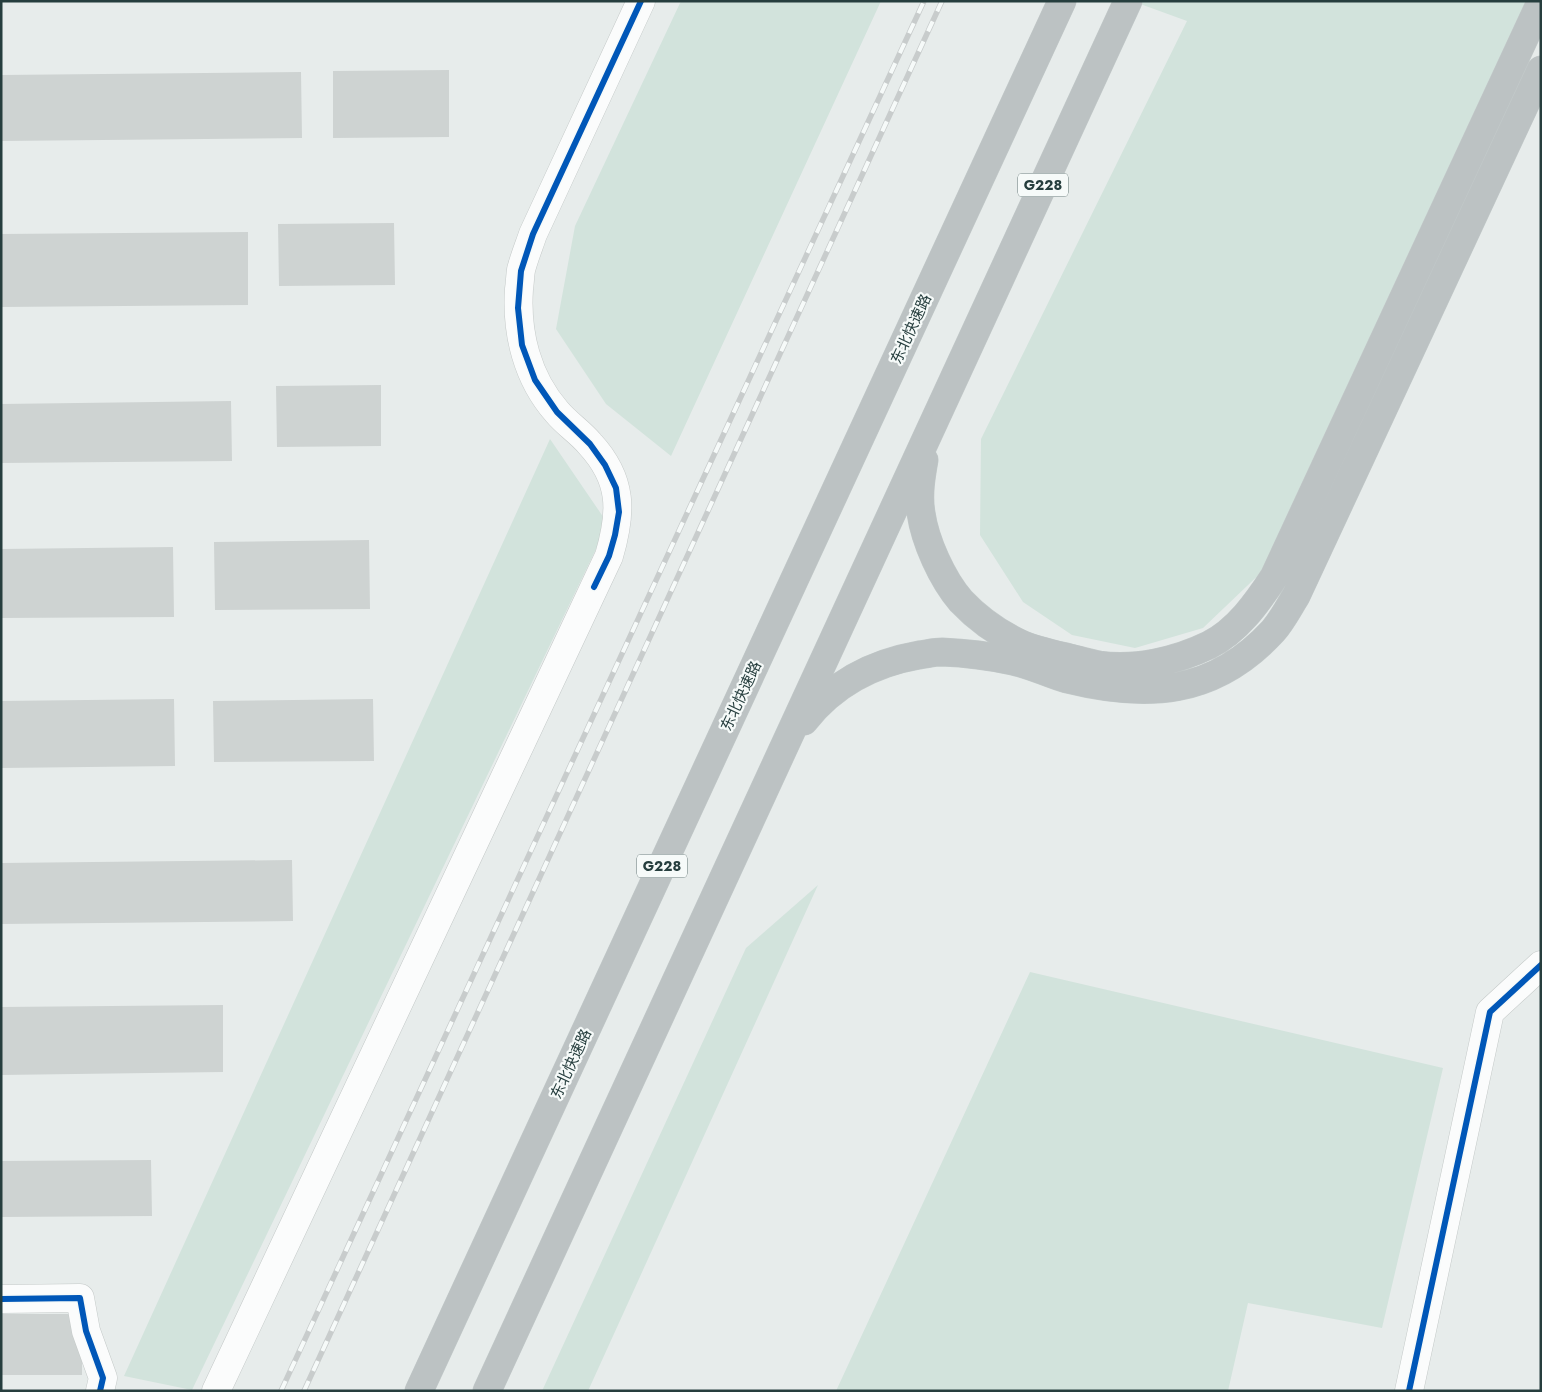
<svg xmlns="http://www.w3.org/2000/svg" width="1542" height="1392" font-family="Jost,'Noto Sans SC',sans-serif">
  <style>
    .green { fill: #d2e3dc }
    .building { fill: #ced3d2 }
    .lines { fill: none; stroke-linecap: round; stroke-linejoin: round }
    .minor-casing { stroke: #c4c9c8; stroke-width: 29 }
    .highway-casing { stroke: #c3caca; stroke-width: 29 }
    .minor { stroke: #fbfcfc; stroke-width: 28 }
    .highway { stroke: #bcc2c3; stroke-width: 28 }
    .rail-casing { stroke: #c8cccc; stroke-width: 5.5 }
    .rail { stroke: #f6faf9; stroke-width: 4; stroke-dasharray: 11; stroke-linecap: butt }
    .cycleway-casing { stroke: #f6faf9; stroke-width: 9 }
    .cycleway { stroke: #0057b8; stroke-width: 6 }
    .labels { text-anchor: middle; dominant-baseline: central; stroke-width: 4.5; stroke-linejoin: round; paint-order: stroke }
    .shield { fill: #f6faf9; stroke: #647676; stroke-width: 1 }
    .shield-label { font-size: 14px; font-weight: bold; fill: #263e3e }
    .street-label { font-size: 15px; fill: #263e3e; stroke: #f6faf9 }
  </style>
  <rect width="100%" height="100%" fill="#e7eceb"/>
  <path class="green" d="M 681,1 L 881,1 L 671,456 L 606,404 L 556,329 L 575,226 Z
    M 1132,1 L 1533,1 L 1269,565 L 1203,628 L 1135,648 L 1072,635 L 1023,602 L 980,535 L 981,439 L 1187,21 Z
    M 550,439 L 608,524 L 192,1390 L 124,1376 Z
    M 818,885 L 588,1391 L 542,1391 L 746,948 Z
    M 1030,972 L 1443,1068 L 1382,1328 L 1248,1303 L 1228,1391 L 836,1391 Z"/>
  <path class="building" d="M 449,70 L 449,137 L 333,138 L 333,71 Z
    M 301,72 L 302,138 L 1,141 L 1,75 Z
    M 394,223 L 395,285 L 279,286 L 278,224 Z
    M 248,232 L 248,305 L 1,307 L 1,234 Z
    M 381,385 L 381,446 L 277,447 L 276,386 Z
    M 231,401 L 232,461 L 1,463 L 1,404 Z
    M 369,540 L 370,609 L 215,610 L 214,542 Z
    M 173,547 L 174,617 L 1,618 L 1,549 Z
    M 174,699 L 175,766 L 1,768 L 1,701 Z
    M 373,699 L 374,761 L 214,762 L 213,701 Z
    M 292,860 L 293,921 L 1,924 L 1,863 Z
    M 223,1005 L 223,1072 L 1,1075 L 1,1007 Z
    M 151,1160 L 152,1216 L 1,1217 L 1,1161 Z
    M 1,1314 L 82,1314 L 82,1375 L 1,1375 Z"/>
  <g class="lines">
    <g class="minor-casing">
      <path id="minor" d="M 1,1299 L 80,1298 L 86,1331 L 103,1378 L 100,1391
        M 216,1391 L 609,556 C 622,512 623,480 590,444 C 580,432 567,424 557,412 C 527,378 516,333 519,289 C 520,283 520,276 521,270 C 524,258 529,246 533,234 L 641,1
        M 1409,1391 L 1490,1012 L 1541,965"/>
    </g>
    <g class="highway-casing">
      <path id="highway" d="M 924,460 C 921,477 918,495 921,513 C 925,541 942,579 961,601 C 977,618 998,633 1019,643 C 1034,650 1053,654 1070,658 C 1079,660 1089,663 1099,665 C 1136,670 1176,661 1209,645 C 1237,631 1257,603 1274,577 L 1541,2
        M 804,721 C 833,684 873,663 919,655 C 927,654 934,652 942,652 C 966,653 990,656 1013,661 C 1032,665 1049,674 1067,679 C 1147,699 1214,695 1273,631 C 1282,621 1289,607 1296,596 L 1541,70
        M 419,1391 L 1062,1
        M 487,1391 L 1128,1"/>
    </g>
    <use href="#minor" class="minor"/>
    <use href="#highway" class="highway"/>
    <g class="rail-casing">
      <path id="rail" d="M 281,1391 L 924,1
        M 304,1391 L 942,1"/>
    </g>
    <use href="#rail" class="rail"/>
    <g class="cycleway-casing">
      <path id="cycleway" d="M 594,587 L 609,556 L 615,535 L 619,512 L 616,488 L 605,465 L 590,444 L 557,412 L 535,380 L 522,345 L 518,308 L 521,271 L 533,234 L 641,1
        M 1,1299 L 80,1298 L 86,1331 L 103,1378 L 100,1391
        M 1409,1391 L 1490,1012 L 1541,965"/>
    </g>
    <use href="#cycleway" class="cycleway"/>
  </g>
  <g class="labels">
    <g class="shield">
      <rect x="1018" y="173.5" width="50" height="23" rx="4"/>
      <rect x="637" y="854.5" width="50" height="23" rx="4"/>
    </g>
    <g class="shield-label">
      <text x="1043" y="185">G228</text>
      <text x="662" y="866">G228</text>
    </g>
    <g class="street-label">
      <text transform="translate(911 329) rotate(-65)">东北快速路</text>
      <text transform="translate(741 696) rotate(-65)">东北快速路</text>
      <text transform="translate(571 1064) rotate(-65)">东北快速路</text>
    </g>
  </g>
  <rect width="1542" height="1392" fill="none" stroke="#263e3e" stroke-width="5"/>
</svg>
